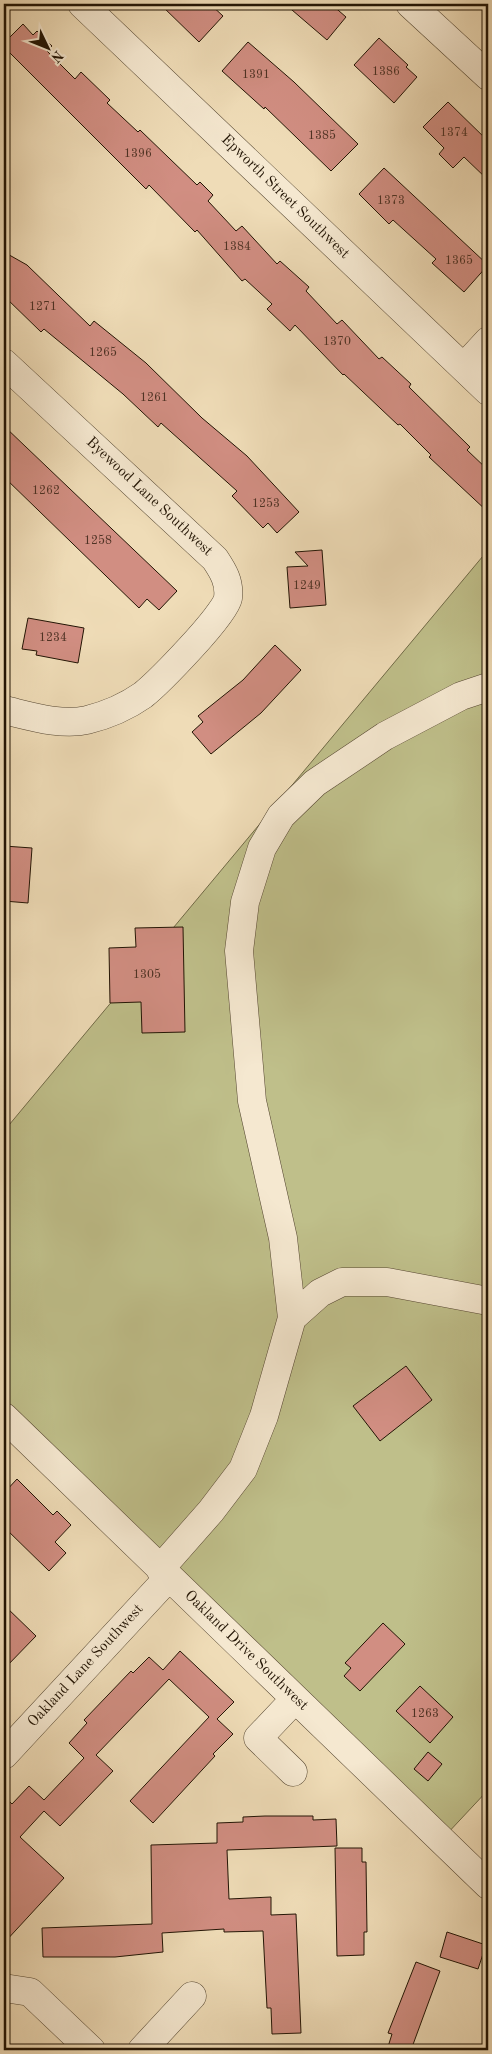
<svg xmlns="http://www.w3.org/2000/svg" width="492" height="2054" font-family="'Old Standard TT',serif">
  <style>
    .green { fill: #bfbf8a; stroke: #706a47 }
    .building { fill: #d18e82; stroke: #221404 }
    .lines { fill: none; stroke-linecap: round; stroke-linejoin: round }
    .minor-casing { stroke: #554631; stroke-width: 29 }
    .minor { stroke: #f5e8d0; stroke-width: 28 }
    .labels { text-anchor: middle; dominant-baseline: central; stroke-width: 4.5; stroke-linejoin: round; paint-order: stroke }
    .number-label { font-size: 12px; fill: #4e3224 }
    .street-label { font-size: 15px; fill: #221404; stroke: #f5e8d0 }
  </style>
  <rect width="100%" height="100%" fill="#efdcb7"/>
  <filter id="stains"><feTurbulence type="fractalNoise" baseFrequency=".004" numOctaves="4"/><feColorMatrix values="0 0 0 0 .2 0 0 0 0 .09 0 0 0 0 .02 0 0 0 .5 -.17"/></filter>
  <radialGradient id="worn" r=".72"><stop offset=".6" stop-color="#630" stop-opacity="0"/><stop offset="1" stop-color="#630" stop-opacity=".3"/></radialGradient>
  <path class="green" d="M 488,550 L 488,1790 L 445,1836 L 4,1429 L 4,1131 Z"/>
  <path class="building" d="M 160,4 L 210,4 L 223,16 L 199,42 Z
    M 285,4 L 331,4 L 346,17 L 327,40 Z
    M 23,24 L 33,35 L 37,31 L 52,46 L 47,51 L 75,79 L 81,72 L 110,100 L 107,103 L 138,132 L 140,130 L 197,185 L 200,182 L 213,195 L 208,201 L 236,231 L 242,226 L 277,264 L 280,261 L 309,287 L 306,291 L 337,324 L 342,320 L 379,359 L 382,357 L 411,384 L 409,387 L 470,447 L 467,450 L 488,470 L 488,512 L 429,457 L 431,455 L 400,424 L 398,425 L 344,374 L 343,375 L 295,325 L 290,331 L 267,309 L 272,304 L 245,279 L 242,281 L 197,230 L 195,232 L 149,185 L 146,189 L 4,47 L 4,43 Z
    M 379,38 L 408,65 L 406,67 L 417,77 L 394,103 L 354,65 Z
    M 248,42 L 294,82 L 358,144 L 331,171 L 265,107 L 264,109 L 222,71 Z
    M 448,102 L 488,141 L 488,180 L 464,157 L 453,168 L 439,154 L 444,148 L 423,127 Z
    M 384,168 L 488,265 L 464,292 L 432,263 L 436,259 L 393,220 L 389,224 L 359,194 Z
    M 4,252 L 27,265 L 90,326 L 94,321 L 146,363 L 202,418 L 247,456 L 299,512 L 277,533 L 268,523 L 263,528 L 232,496 L 237,491 L 161,423 L 158,427 L 123,394 L 44,329 L 41,332 L 4,296 Z
    M 4,426 L 177,591 L 159,610 L 147,599 L 139,608 L 4,477 Z
    M 322,550 L 326,605 L 290,608 L 287,567 L 308,566 L 295,552 Z
    M 28,618 L 84,628 L 78,663 L 36,655 L 37,651 L 22,649 Z
    M 275,645 L 301,670 L 261,713 L 211,754 L 192,732 L 203,722 L 198,716 L 243,680 Z
    M 4,846 L 32,848 L 28,903 L 4,901 Z
    M 183,927 L 185,1032 L 142,1033 L 141,1002 L 110,1003 L 109,948 L 136,947 L 135,928 Z
    M 406,1366 L 432,1400 L 380,1441 L 353,1406 Z
    M 17,1479 L 53,1515 L 57,1511 L 71,1525 L 55,1542 L 66,1553 L 49,1571 L 4,1527 L 4,1493 Z
    M 4,1605 L 36,1636 L 4,1669 Z
    M 383,1623 L 405,1644 L 360,1691 L 344,1676 L 351,1668 L 345,1663 Z
    M 180,1651 L 234,1702 L 217,1719 L 233,1734 L 213,1754 L 215,1756 L 153,1823 L 130,1801 L 209,1717 L 169,1679 L 96,1755 L 113,1771 L 60,1826 L 44,1811 L 20,1837 L 64,1878 L 4,1943 L 4,1796 L 12,1804 L 29,1786 L 44,1800 L 84,1758 L 69,1743 L 87,1723 L 84,1720 L 131,1671 L 133,1673 L 149,1657 L 163,1670 Z
    M 420,1686 L 453,1717 L 430,1743 L 396,1711 Z
    M 428,1752 L 442,1764 L 428,1781 L 414,1769 Z
    M 265,1816 L 313,1816 L 313,1820 L 336,1819 L 337,1846 L 227,1850 L 229,1899 L 271,1897 L 271,1915 L 296,1914 L 301,2033 L 272,2034 L 271,2008 L 267,2008 L 263,1931 L 224,1932 L 224,1929 L 162,1933 L 163,1952 L 115,1957 L 43,1957 L 42,1928 L 152,1924 L 151,1845 L 217,1843 L 217,1823 L 243,1822 L 243,1817 Z
    M 335,1848 L 362,1848 L 362,1862 L 366,1862 L 367,1932 L 364,1932 L 364,1955 L 337,1956 Z
    M 447,1932 L 486,1945 L 478,1969 L 440,1957 Z
    M 416,1962 L 440,1971 L 411,2050 L 387,2050 L 392,2034 L 388,2033 Z"/>
  <g class="lines">
    <g class="minor-casing">
      <path id="minor" d="M 82,4 L 488,391
        M 410,4 L 488,76
        M 4,363 L 215,559 C 223,571 230,582 228,598 C 225,615 159,682 143,695 C 126,707 107,715 87,720 C 61,726 30,716 4,710
        M 464,367 L 488,341
        M 292,1318 L 320,1293 L 342,1282 L 387,1282 L 488,1301
        M 4,1417 L 488,1885
        M 160,1569 L 211,1511 L 243,1469 L 264,1416 L 292,1318 L 283,1238 L 252,1101 L 239,951 L 245,902 L 262,848 L 281,816 L 315,783 L 385,736 L 461,696 L 488,687
        M 4,1755 L 169,1577
        M 293,1772 L 258,1738 L 295,1699
        M 4,1988 L 30,1992 L 91,2050
        M 142,2050 L 192,1996"/>
    </g>
    <use href="#minor" class="minor"/>
  </g>
  <g class="labels">
    <g class="number-label">
      <text x="386" y="72">1386</text>
      <text x="256" y="75">1391</text>
      <text x="454" y="133">1374</text>
      <text x="322" y="136">1385</text>
      <text x="138" y="154">1396</text>
      <text x="391" y="201">1373</text>
      <text x="237" y="247">1384</text>
      <text x="459" y="261">1365</text>
      <text x="43" y="307">1271</text>
      <text x="337" y="342">1370</text>
      <text x="103" y="353">1265</text>
      <text x="154" y="398">1261</text>
      <text x="46" y="491">1262</text>
      <text x="266" y="504">1253</text>
      <text x="98" y="541">1258</text>
      <text x="307" y="586">1249</text>
      <text x="53" y="638">1234</text>
      <text x="147" y="975">1305</text>
      <text x="425" y="1714">1263</text>
    </g>
    <g class="street-label">
      <text transform="translate(285 197) rotate(44)">Epworth Street Southwest</text>
      <text transform="translate(149 497) rotate(43)">Byewood Lane Southwest</text>
      <text transform="translate(246 1651) rotate(44)">Oakland Drive Southwest</text>
      <text transform="translate(86 1666) rotate(-47)">Oakland Lane Southwest</text>
    </g>
  </g>
  <rect width="492" height="2054" fill="none" stroke="#efdcb7" stroke-width="20"/>
  <rect x="5" y="5" width="482" height="2044" fill="none" stroke="#221404" stroke-width="2.5"/>
  <rect x="10" y="10" width="472" height="2034" fill="none" stroke="#221404"/>
  <g transform="translate(48 48) rotate(133)" stroke="#f5e8d0" stroke-width="4" paint-order="stroke">
  <path d="M0-4L9 19L0 12L-9 19Z" fill="#221404"/>
  <text y="-8" font-size="14" font-weight="bold" text-anchor="middle" fill="#221404">N</text>
  </g>
  <rect width="100%" height="100%" filter="url(#stains)"/>
  <rect width="100%" height="100%" fill="url(#worn)"/>
</svg>
